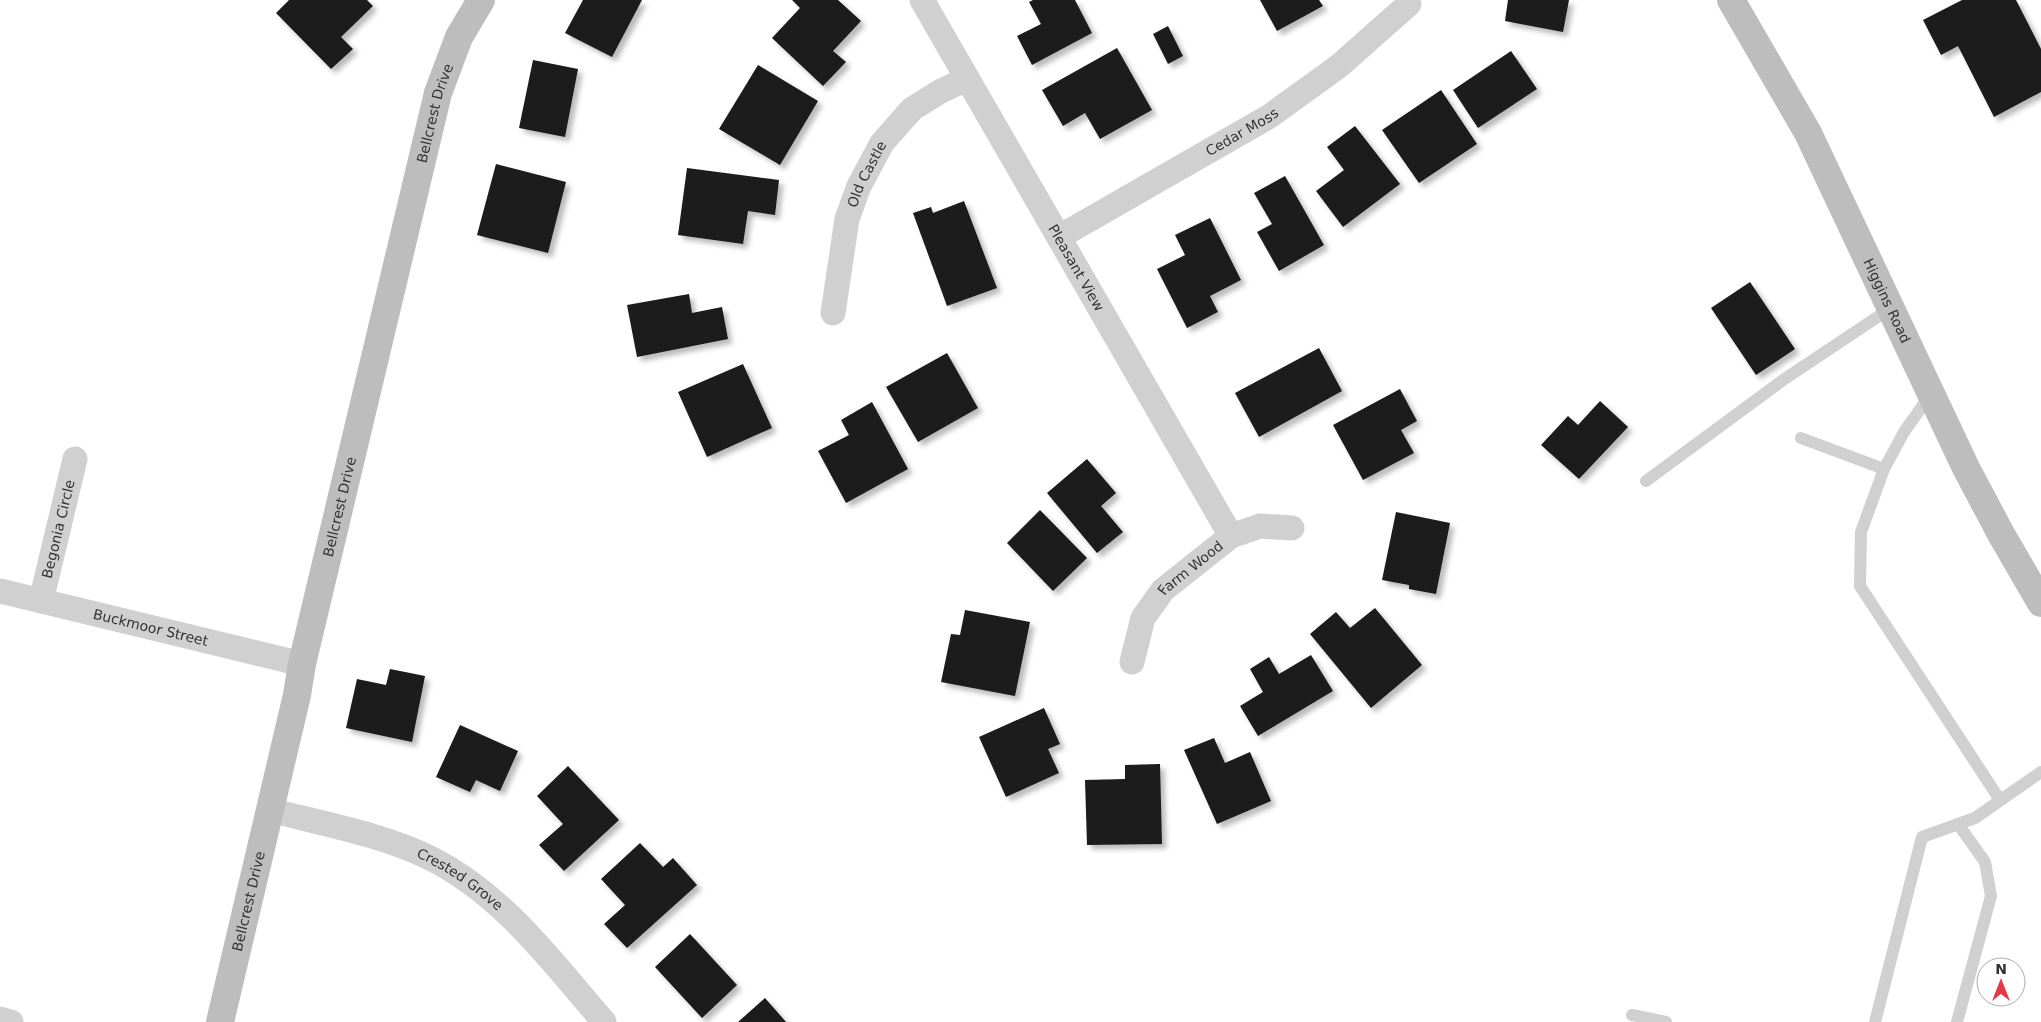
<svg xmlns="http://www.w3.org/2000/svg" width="2041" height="1022" font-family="'DejaVu Sans',sans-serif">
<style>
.building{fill:#1a1a1a;filter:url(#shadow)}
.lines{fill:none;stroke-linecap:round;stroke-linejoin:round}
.lane{stroke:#d0d0d0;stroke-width:12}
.street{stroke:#d0d0d0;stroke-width:25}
.secondary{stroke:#bdbdbd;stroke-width:28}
.labels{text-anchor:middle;stroke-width:5;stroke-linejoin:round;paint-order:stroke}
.street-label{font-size:14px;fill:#333;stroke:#fff}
</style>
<defs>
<filter id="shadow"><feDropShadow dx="4.5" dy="4.5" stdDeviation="2.5" flood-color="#0004"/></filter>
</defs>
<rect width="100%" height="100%" fill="#fff"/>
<path class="building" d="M289,0h78l6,6 -32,31 12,12 -22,20 -55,-56z
M583,0h59l-30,57 -47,-24z
M792,0h46l23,21 -28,30 13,11 -23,24 -51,-48 28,-30z
M1033,0h42l17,33 -60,32 -15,-29 24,-12 -12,-22z
M1260,0h59l4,6 -46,25z
M1508,0h61l-6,32 -58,-11z
M1962,0h54l25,49v43l-47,25 -36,-71 -17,9 -18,-35z
M1168,26l15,30 -15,8 -15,-30z
M1117,48l35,62 -52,29 -15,-26 -22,13 -21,-36z
M1511,51l26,38 -59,39 -25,-38z
M533,60l45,9 -13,68 -46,-9z
M758,65l60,36 -38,64 -61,-36z
M1441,90l36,54 -58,39 -37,-53z
M1355,126l45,58 -57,43 -27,-36 28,-21 -17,-23z
M496,164l70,18 -18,71 -71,-18z
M687,168l92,12 -4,35 -27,-4 -5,33 -65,-9z
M1285,176l39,69 -45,26 -22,-39 15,-8 -18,-31z
M964,201l33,87 -50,18 -34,-93 18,-6 2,6z
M1210,218l31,62 -31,16 8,16 -31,16 -30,-59 28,-14 -10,-20z
M1750,282l45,67 -39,26 -45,-67z
M689,294l3,19 30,-6 6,32 -91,18 -10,-52z
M1319,348l23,43 -83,46 -24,-44z
M947,353l31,55 -60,34 -32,-55z
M743,364l29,64 -65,29 -29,-65z
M1400,389l17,32 -16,9 13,23 -51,27 -30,-55z
M1600,401l28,26 -49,52 -38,-34 27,-29 10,9z
M872,402l36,67 -62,34 -28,-52 31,-16 -8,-15z
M1087,459l29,34 -15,13 22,26 -26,21 -50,-60z
M1040,510l47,48 -34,33 -46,-48z
M1396,512l54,11 -14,71 -27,-5v-4l-27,-5z
M1375,608l47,57 -51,43 -61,-74 26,-22 14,16z
M965,610l65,12 -15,74 -74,-14 10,-48 9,1z
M1311,655l22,36 -75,45 -18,-30 23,-14 -13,-23 19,-12 10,17z
M390,669l35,7 -13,66 -66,-14 11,-49 29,6z
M1044,708l16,36 -12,5 11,24 -53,24 -27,-60z
M460,725l58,26 -18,40 -24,-11 -6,12 -34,-15z
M1214,738l11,25 25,-11 21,49 -54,23 -33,-74z
M1160,764l2,80 -75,1 -2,-65 40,-1v-14z
M568,766l51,54 -55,51 -25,-26 24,-21 -26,-28z
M640,843l23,24 10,-9 24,27 -70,63 -23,-24 21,-19 -24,-26z
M690,934l47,51 -35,33 -47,-51z
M765,998l21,24h-48z"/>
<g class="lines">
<path class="lane" d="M1931,394l-27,38 -20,37 -23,63 -1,54 140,214
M1801,438l83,31
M1646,481l137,-101 108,-72
M1632,1015l34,7
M1875,1022l47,-185 53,-19 66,-46
M1957,1022l34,-126 -6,-34 -27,-38"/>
<g class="street">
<path id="s1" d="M922,0l309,536"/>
<path id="s2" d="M1059,237l211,-121 69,-50 70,-62 -2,-4"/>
<path id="s3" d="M833,313l14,-94 12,-33 23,-43 30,-34 29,-18 26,-12"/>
<path id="s4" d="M0,591l302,73"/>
<path id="s5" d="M41,601l34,-142"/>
<path id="s6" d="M1132,662l11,-44 20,-28 68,-54 29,-10 32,2"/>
<path id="s7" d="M270,810c53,14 111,24 160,48 73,36 123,105 174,164"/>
<path d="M0,1019l11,3"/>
</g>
<g class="secondary">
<path id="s8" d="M1731,0l77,133 158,335 35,66 40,69"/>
<path id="s9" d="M220,1022l77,-327 5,-31 136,-571 21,-56 22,-37"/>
</g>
</g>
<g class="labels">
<g class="street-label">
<text dy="5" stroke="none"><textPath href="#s9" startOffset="934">Bellcrest Drive</textPath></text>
<text dy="5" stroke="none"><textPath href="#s2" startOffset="211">Cedar Moss</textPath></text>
<text dy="5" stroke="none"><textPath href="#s3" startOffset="144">Old Castle</textPath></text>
<text dy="5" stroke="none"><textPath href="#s1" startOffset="309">Pleasant View</textPath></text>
<text dy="5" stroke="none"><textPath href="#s8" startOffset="339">Higgins Road</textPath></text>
<text dy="5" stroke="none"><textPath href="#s9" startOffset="529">Bellcrest Drive</textPath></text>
<text dy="5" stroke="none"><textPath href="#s5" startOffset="74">Begonia Circle</textPath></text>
<text dy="5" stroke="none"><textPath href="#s6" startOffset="115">Farm Wood</textPath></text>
<text dy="5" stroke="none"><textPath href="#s4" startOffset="155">Buckmoor Street</textPath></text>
<text dy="5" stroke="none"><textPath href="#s7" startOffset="204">Crested Grove</textPath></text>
<text dy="5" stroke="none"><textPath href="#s9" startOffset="124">Bellcrest Drive</textPath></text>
</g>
</g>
<g transform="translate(2001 982)"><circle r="24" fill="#ffffff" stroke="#adadad"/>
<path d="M0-4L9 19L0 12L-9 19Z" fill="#e63946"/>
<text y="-8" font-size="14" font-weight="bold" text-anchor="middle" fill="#333333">N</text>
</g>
</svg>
